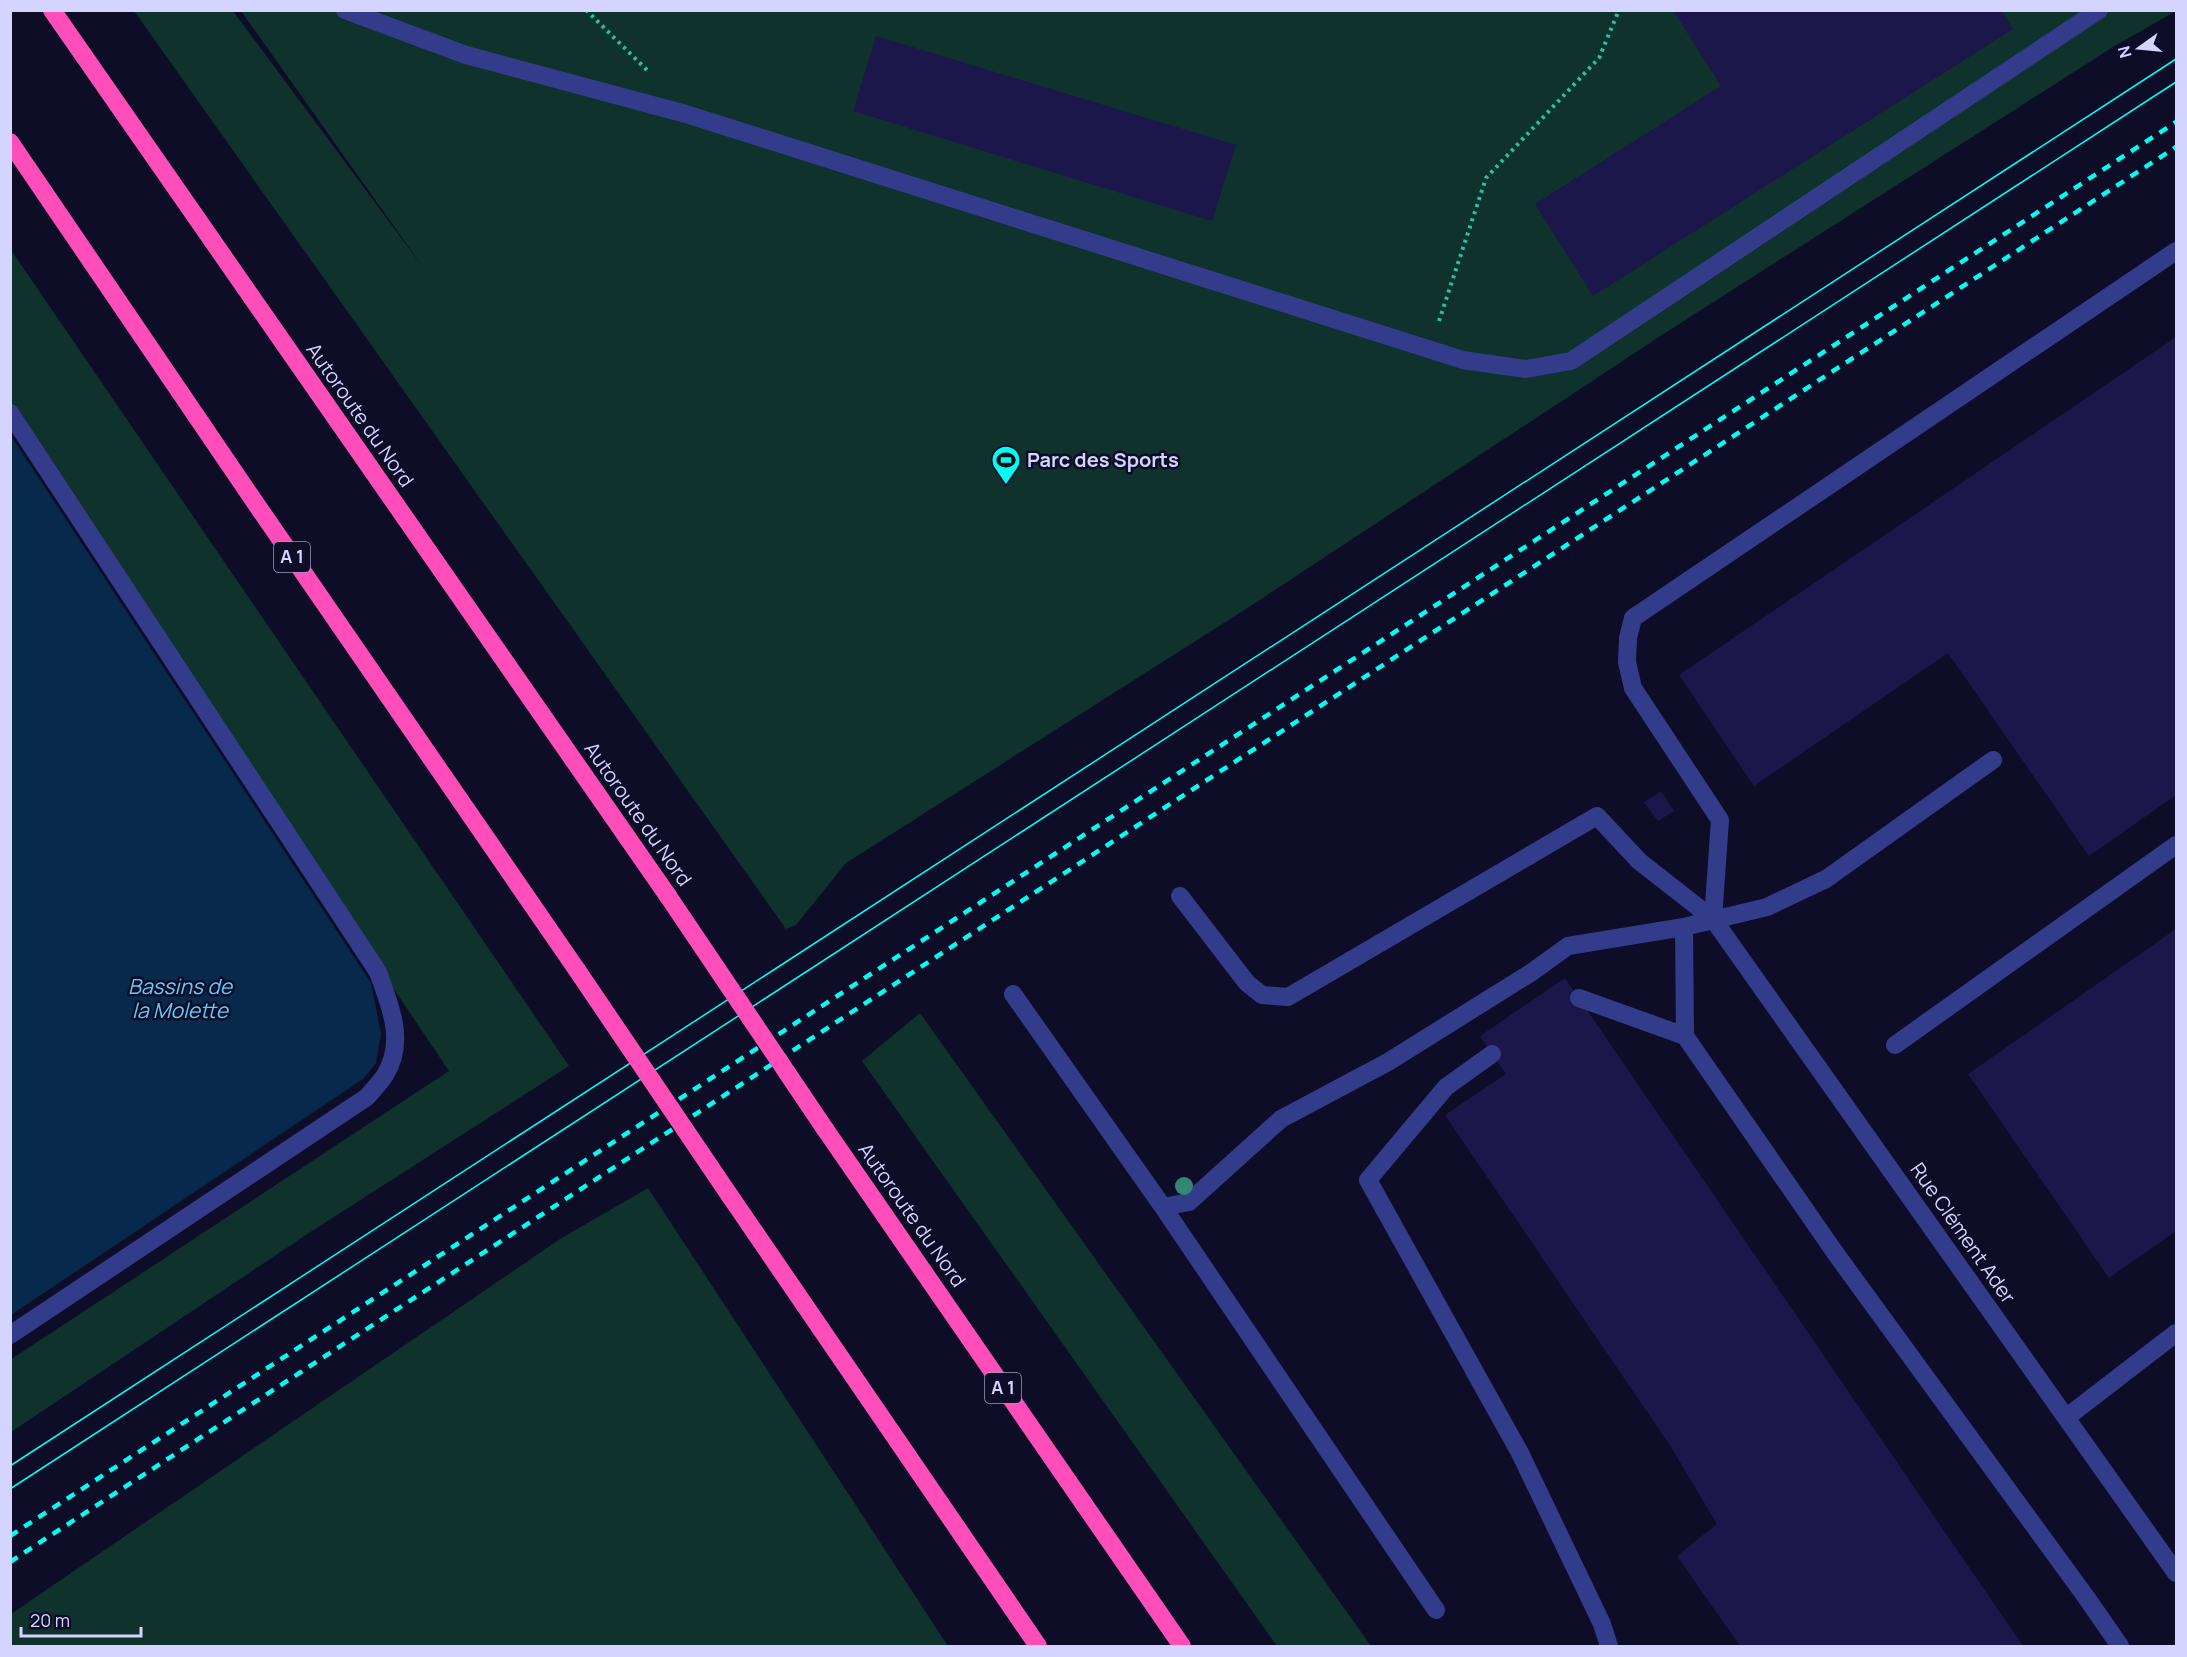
<svg xmlns="http://www.w3.org/2000/svg" width="2187" height="1657" font-family="Manrope,sans-serif">
<style>
.green{fill:#0f322c}
.water{fill:#07294c}
.building{fill:#1b174a}
.lines{fill:none;stroke-linecap:round;stroke-linejoin:round}
.path{stroke:#23c3a4;stroke-width:4;stroke-dasharray:3 4.5;stroke-linecap:butt}
.lane{stroke:#333c8b;stroke-width:18}
.street{stroke:#333c8b;stroke-width:18}
.highway{stroke:#ff4eba;stroke-width:18}
.tram{stroke:#00fef6;stroke-width:1.5}
.rail{stroke:#00fef6;stroke-width:4.5;stroke-dasharray:9 8;stroke-linecap:butt}
.highway-bridge{stroke:#ff4eba;stroke-width:18}
.tree{fill:#348773}
.labels{text-anchor:middle;stroke-width:5;stroke-linejoin:round;paint-order:stroke}
.shield{fill:#0e0d27;stroke:#9898be;stroke-width:1.5}
.shield-label{font-size:18px;font-weight:bold;fill:#d3d4ff}
.street-label{font-size:20px;fill:#d3d4ff;stroke:#0e0d27}
.poi-label{font-size:20px;font-weight:bold;fill:#d3d4ff;stroke:#0e0d27;text-anchor:start}
.water-label{font-size:21px;font-style:italic;fill:#61cbff;stroke:#0e0d27}
</style>
<rect width="100%" height="100%" fill="#0e0d27"/>
<path class="green" d="M134,11h99l192,259 -184,-259h1935l-63,36 -448,286 -419,276 -400,254 -50,62 -10,4z
M11,250l558,816 -260,167 -298,199 -1,-72 439,-289 -438,-652z
M920,1013l451,633h-94l-415,-585z
M648,1188l300,458h-937v-32l549,-375z"/>
<path class="water" d="M11,436l360,547 10,51 -5,29 -13,16 -352,236z"/>
<path class="building" d="M1673,10h328l12,19 -420,267 -58,-92 186,-118z
M876,36l360,109 -24,76 -359,-110z
M2176,337v458l-87,61 -141,-203 -194,133 -75,-111z
M1661,791l13,20 -16,10 -14,-19z
M2176,929v302l-67,47 -141,-204z
M1565,978l458,668h-283l-63,-90 40,-32 -46,-77 -226,-332 61,-41 -26,-38z"/>
<g class="lines">
<path class="path" d="M586,10l64,63
M1439,321l47,-143 113,-120 20,-48"/>
<path class="lane" d="M345,10l121,45 220,59 777,246 63,9 45,-8 528,-351
M10,413l368,559c12,33 28,70 7,103 -5,8 -12,15 -18,22l-357,238
M1180,896l67,87 15,12 26,2 309,-181 42,45 74,58
M1713,919l7,-99 -87,-132 -6,-26 1,-24 5,-20 543,-367
M1684,927l1,109 151,218 250,343 34,49
M1013,994l150,213 26,-5 92,-83 107,-57 144,-90 36,-26 116,-19 83,-20 59,-28 167,-119
M1579,998l106,38
M1895,1045l281,-200
M1492,1054l-46,33 -78,93 152,273 82,171 7,22
M1163,1207l273,403
M2067,1417l109,-84"/>
<path class="street" d="M1713,919l463,654"/>
<path class="highway" d="M52,10l616,886
M10,142l242,356 325,472
M825,1129l357,517
M730,1196l308,450"/>
<path class="tram" d="M10,1466l2166,-1407
M10,1489l2166,-1407"/>
<path class="rail" d="M10,1536l2166,-1414
M10,1562l2166,-1415"/>
<path class="highway-bridge" d="M668,896l157,233
M577,970l153,226"/>
</g>
<circle class="tree" cx="1184" cy="1186" r="9"/>
<defs>
<g id="stadium-pin" transform="scale(1.5)"><path d="M0 17L-7.5 6A9.5 9.5 0 1 1 7.5 6Z" fill="#00fef6" stroke="#0e0d27"/><path d="M0-5a6.5 5 0 1 0 0 10a6.5 5 0 1 0 0-10ZM-3.5-1.8h7v3.6h-7Z" fill="#111"/></g>
</defs>
<g fill-rule="evenodd">
<use href="#stadium-pin" x="1006" y="460"/>
</g>
<g class="labels">
<g class="shield">
<rect x="274" y="542" width="36" height="30" rx="4.5"/>
<rect x="985" y="1373" width="36" height="30" rx="4.5"/>
</g>
<g class="shield-label">
<text x="292" y="563">A 1</text>
<text x="1003" y="1394">A 1</text>
</g>
<g class="street-label">
<text transform="translate(360 415) rotate(55)" y="7">Autoroute du Nord</text>
<text transform="translate(638 814) rotate(55)" y="7">Autoroute du Nord</text>
<text transform="translate(912 1215) rotate(55)" y="7">Autoroute du Nord</text>
<text transform="translate(1963 1233) rotate(55)" y="7">Rue Clément Ader</text>
</g>
<g class="poi-label">
<text x="1027" y="467">Parc des Sports</text>
</g>
<g class="water-label">
<text x="180" y="994">Bassins de<tspan x="180" dy="24">la Molette</tspan></text>
</g>
</g>
<rect width="2187" height="1657" fill="none" stroke="#d3d4ff" stroke-width="24"/>
<g transform="translate(2139 48) rotate(255)" stroke="#0e0d27" stroke-width="4.5" paint-order="stroke">
<path d="M0-4.5L10 22L0 15L-10 22Z" fill="#d3d4ff"/>
<text y="-9" font-size="16" font-weight="bold" text-anchor="middle" fill="#d3d4ff">N</text>
</g>
<path d="M21 1627v9h120v-9" fill="none" stroke="#d3d4ff" stroke-width="3"/>
<text x="30" y="1627" font-size="18" fill="#d3d4ff" stroke="#0e0d27" stroke-width="4.5" paint-order="stroke">20 m</text>
</svg>
